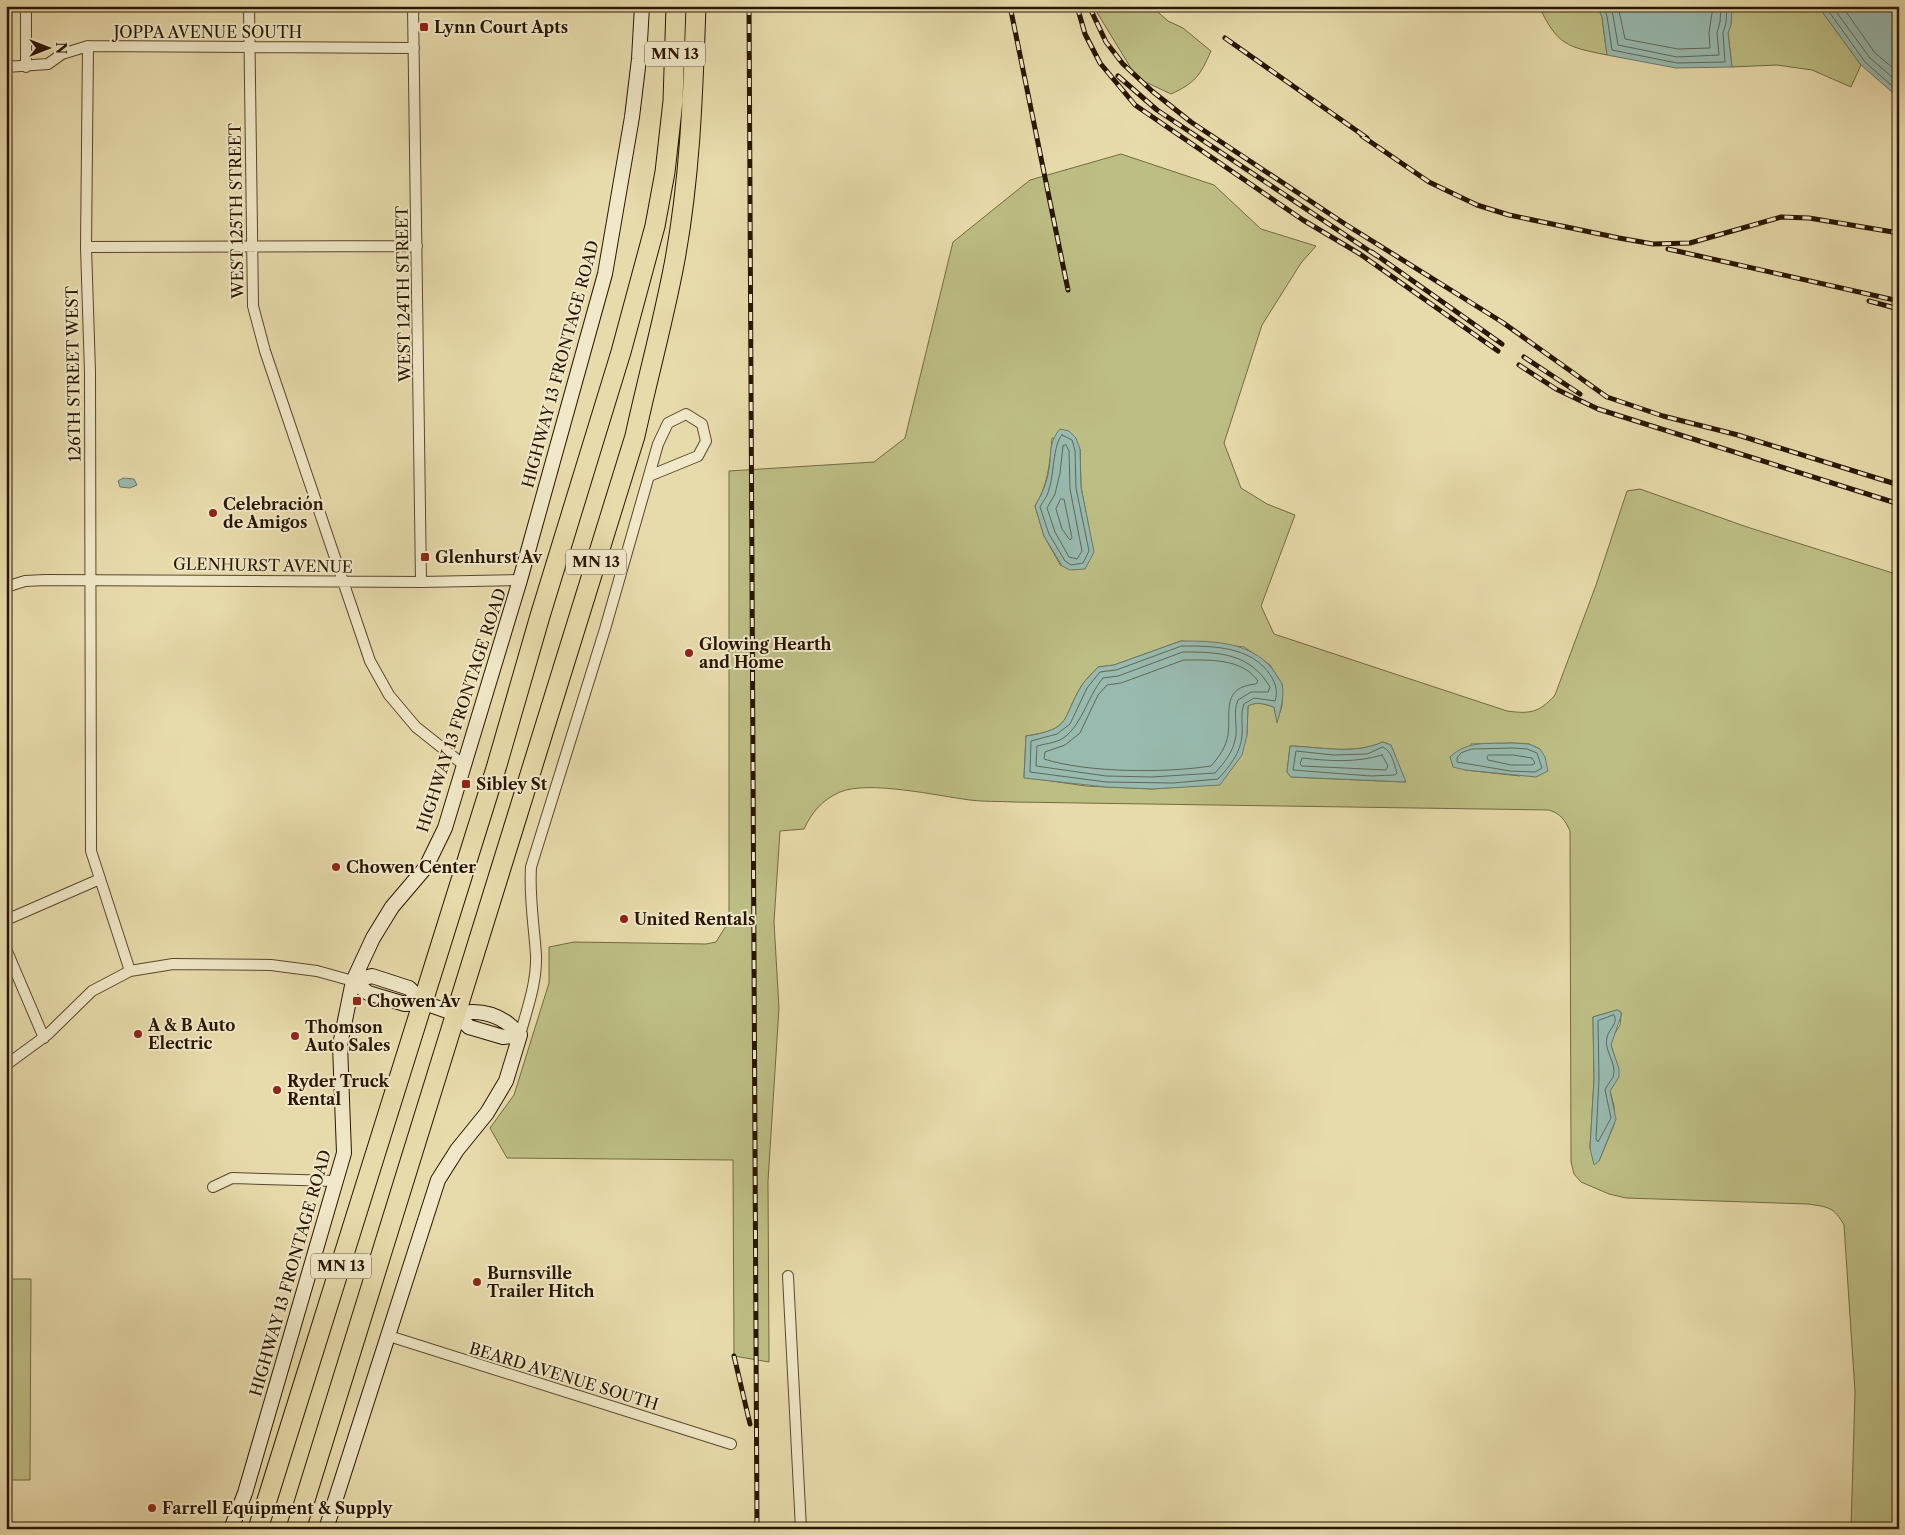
<svg xmlns="http://www.w3.org/2000/svg" width="1905" height="1535" font-family="'Libre Caslon Text',serif">
<style>
.green{fill:#bdbe84;stroke:#736a42;fill-rule:evenodd}
.water{fill:#98baaf;stroke:#6c7869}
.lines{fill:none;stroke-linecap:round;stroke-linejoin:round}
.shore{stroke:#606858;stroke-width:1}
.street-casing{stroke:#59472b;stroke-width:12}
.secondary-casing{stroke:#291600;stroke-width:16}
.highway-casing{stroke:#291600;stroke-width:21}
.street{stroke:#f0e8c8;stroke-width:10}
.secondary{stroke:#f0e8c8;stroke-width:14}
.highway{stroke:#e8dbab;stroke-width:19}
.rail-casing{stroke:#291600;stroke-width:5}
.rail{stroke:#f0e8c8;stroke-width:3;stroke-dasharray:9;stroke-linecap:butt}
.poi-dot{fill:#8f2418;stroke:#f0e8c8;stroke-width:2}
.labels{text-anchor:middle;stroke-width:4;stroke-linejoin:round;paint-order:stroke}
.shield{fill:#f0e8c8;stroke:#65553c;stroke-width:1}
.shield-label{font-size:15px;font-weight:bold;fill:#291600}
.poi-label{font-size:16px;font-weight:bold;fill:#291600;stroke:#f0e8c8;text-anchor:start}
.street-label{font-size:16px;fill:#291600;stroke:#f0e8c8}
</style>
<rect width="100%" height="100%" fill="#e8dbab"/>
<filter id="stains"><feTurbulence type="fractalNoise" baseFrequency=".004" numOctaves="4"/><feColorMatrix values="0 0 0 0 .2 0 0 0 0 .09 0 0 0 0 .02 0 0 0 .5 -.17"/></filter>
<radialGradient id="worn" r=".72"><stop offset=".6" stop-color="#630" stop-opacity="0"/><stop offset="1" stop-color="#630" stop-opacity=".3"/></radialGradient>
<path class="green" d="M1093,6h58l17,15 15,7 28,23c-11,25 -16,32 -40,43l-34,-16z
M1539,6h58l5,11 5,38c-40,-8 -50,-10 -68,-49z
M1732,6h86l43,59 -10,22 -39,-17 -35,-5 -45,2 -4,-34 3,-9z
M1121,154l93,31 47,44 55,17 -15,17 -39,62 -38,118 17,45 26,16 28,11 -34,91 13,28 233,77c23,3 32,2 48,-16l41,-110 31,-94 13,-2 107,38 152,48v954h-48l4,-137 -11,-167c-10,-18 -16,-18 -36,-21l-182,-6 -17,-4 -28,-12 -7,-8 -3,-12 -1,-331c-5,-11 -9,-17 -21,-21l-536,-8c-14,-1 -29,0 -43,-2 -32,-4 -101,-20 -130,-8 -18,8 -28,20 -36,37l-24,2 -6,91 5,86 -11,173 1,181 -35,-6 -1,-196 -226,-2 -17,-30 24,-33 35,-112v-36l25,-5 132,2 10,-2 13,-21v-450l145,-9 31,-24 48,-196 77,-62zM1052,438l28,11 1,38 9,47 -29,32 -17,-30 -9,-30c13,-21 15,-43 17,-68zM1181,641l63,6 26,18 12,19v22l-5,15 -3,-14c-10,-3 -17,-6 -26,-1l-1,29 -55,51 -40,3 -66,-3 -62,-9 2,-41c47,-7 35,-17 56,-51 4,-6 11,-12 16,-18l16,-2zM1383,742l8,3 14,37 -114,-5 -4,-5 3,-26c32,1 63,9 93,-4zM1513,743l16,1 11,5 -20,27 -55,-6 6,-26zM1617,1010l4,2v4l-1,9 -8,13 -1,7 7,24 -2,12 -6,10 4,15v19l-15,36 -9,-13 4,-69 -1,-62z
M6,1279h25l-1,201h-24z"/>
<path class="water" d="M1597,6h135l-1,19 -3,8 4,34 -56,1 -69,-13 -5,-38z
M1818,6h81v92l-38,-33z
M1060,429l9,2 7,7 4,11 1,38 13,65 -9,17 -15,1 -8,-4 -18,-30 -9,-30c7,-12 12,-23 14,-37 3,-16 -1,-26 11,-40z
M123,478l11,1 3,6 -7,3 -10,-1 -2,-6z
M1181,641c35,0 74,1 95,33 1,3 5,7 6,10 3,12 -2,27 -5,39l-3,-16c-10,-3 -17,-6 -26,-1l-1,29 -5,20 -22,30 -68,4 -46,-2 -82,-9 2,-42c47,-7 35,-17 56,-51 4,-6 11,-12 16,-18l16,-2z
M1383,742l8,3 15,37 -115,-5 -4,-5 3,-26c32,1 63,9 93,-4z
M1513,743l16,1 11,5 5,8 3,14 -12,6 -71,-7 -12,-3 -3,-10c17,-17 40,-13 63,-14z
M1617,1010l4,2v4l-10,29 8,24v8l-9,14 6,28 -17,42 -5,4 -4,-17 4,-69 -1,-62z"/>
<g class="lines">
<path class="shore" d="M1603,6l4,10 5,34 65,13 48,-1 -2,-29 3,-10 1,-17
M1610,6l3,9 5,30 59,12 42,-2 -2,-22 3,-11 1,-16
M1618,6l7,33 53,10 32,-1 -1,-15 4,-27
M1825,6l40,56 34,30
M1832,6l38,52 29,25
M1842,6l33,47 24,20
M1062,435l10,5 3,10 1,38 13,63 -6,12 -12,2 -6,-4 -16,-27 -9,-27c3,-6 8,-11 9,-18 5,-14 4,-45 13,-54z
M1066,445l3,6 1,38 12,62 -5,8 -8,-2 -14,-25 -8,-24 8,-14 5,-21 3,-27z
M1061,499h3l8,39 -2,2 -8,-11 -6,-20z
M1182,646c31,0 70,0 89,30 5,8 7,16 4,25l-21,-3 -10,6c-4,11 -1,20 -2,31 -1,18 -13,32 -24,44l-45,4 -67,-1 -76,-10 1,-31 26,-7 13,-10 17,-36 13,-16 16,-2z
M1183,652c36,0 67,1 87,35l-2,5h-17l-13,8c-5,12 -1,23 -2,35 -2,16 -11,27 -21,38l-63,4 -46,-1 -70,-10 1,-20c7,-2 16,-3 23,-6 21,-11 27,-43 43,-62l15,-2z
M1184,660c25,0 58,-2 74,21l-2,3c-35,3 -25,28 -28,51 -2,12 -9,22 -17,31 -45,7 -123,7 -167,-7l1,-7 20,-7 15,-12 18,-38 9,-10 14,-2z
M1383,747c9,4 11,17 14,26l-2,2 -24,1 -78,-6 3,-19 37,4 34,-1z
M1472,749l41,-1 14,1 10,4 5,15 -7,4 -25,-1 -53,-9v-4l4,-5z
M1382,755l6,11 -2,4 -84,-4 -2,-2 2,-6c28,3 54,5 80,-3z
M1489,755h24l19,3 3,5 -3,2h-21l-23,-5 -1,-3z
M1614,1015c5,8 -5,14 -7,22 -4,13 11,27 6,40 -2,4 -6,8 -8,13l6,28 -13,24 -2,-3 3,-60 -1,-58z"/>
<g class="street-casing">
<path id="street" d="M26,6v61
M249,6l4,300 12,45 105,310 19,34 27,32 49,39
M413,6l8,576
M88,46l-2,201 4,125 1,479 39,120
M6,67l42,-3 14,-10 26,-8 326,2
M86,247l331,-1
M6,587l19,-6 20,-1 376,2 99,-2
M6,920l94,-41
M6,949l38,89
M520,1035c7,-26 17,-52 16,-80 -2,-30 -7,-58 -5,-88l74,-238 53,-185 10,-21 18,-9 16,10 4,17 -8,15 -49,20
M6,1065l41,-30 45,-44 38,-20 43,-7 98,1 46,6 36,10
M213,1187l19,-9 103,3
M788,1276l13,253
M389,1336l342,108"/>
</g>
<g class="secondary-casing">
<path id="secondary" d="M353,981l15,12 37,11 19,-1 32,11 13,13 34,10 17,-2
M353,981l19,-5 37,12 15,15
M456,1014c26,-6 47,1 64,21
M231,1529l14,-36 99,-340 -4,-108 13,-64 20,-43 19,-31 34,-40 19,-39 75,-248 85,-306 27,-157 7,-58 3,-53
M326,1529l112,-349 19,-30 30,-37 19,-32 14,-46"/>
</g>
<g class="highway-casing">
<path id="highway" d="M258,1529l239,-764 43,-149 81,-264 34,-126 10,-54 8,-71 3,-95
M296,1529l339,-1093c12,-55 27,-110 38,-166 17,-86 20,-176 23,-264"/>
</g>
<use href="#street" class="street"/>
<use href="#secondary" class="secondary"/>
<use href="#highway" class="highway"/>
<g class="rail-casing">
<path id="rail" d="M749,6l8,1523
M1010,6l58,284
M1077,6l8,28 15,29 35,42 168,115 57,34 138,97
M1089,6l17,36 17,22 29,27 39,31 154,102 157,98 105,75 56,19 75,19 161,50
M1225,38l142,100
M1118,76l39,34 220,146
M1362,136l67,46 48,23 32,10 110,23 34,6 37,-1 91,-26 28,1 90,15
M1668,249l231,52
M1372,252l130,92
M1869,301l30,8
M1524,357l56,37
M1519,365l37,24 42,20 301,95
M734,1356l16,68"/>
</g>
<use href="#rail" class="rail"/>
</g>
<g class="poi-dot">
<rect x="419" y="22" width="10" height="10" rx="2.5"/>
<circle cx="213" cy="513" r="5"/>
<rect x="420" y="552" width="10" height="10" rx="2.5"/>
<circle cx="689" cy="653" r="5"/>
<rect x="461" y="779" width="10" height="10" rx="2.5"/>
<circle cx="336" cy="867" r="5"/>
<circle cx="624" cy="919" r="5"/>
<rect x="352" y="996" width="10" height="10" rx="2.5"/>
<circle cx="138" cy="1034" r="5"/>
<circle cx="295" cy="1036" r="5"/>
<circle cx="277" cy="1090" r="5"/>
<circle cx="477" cy="1282" r="5"/>
<circle cx="152" cy="1508" r="5"/>
</g>
<g class="labels">
<g class="shield">
<rect x="645" y="41.5" width="60" height="25" rx="4"/>
<rect x="566" y="549.5" width="60" height="25" rx="4"/>
<rect x="311" y="1253.5" width="60" height="25" rx="4"/>
</g>
<g class="shield-label">
<text x="675" y="59">MN 13</text>
<text x="596" y="567">MN 13</text>
<text x="341" y="1271">MN 13</text>
</g>
<g class="poi-label">
<text x="434" y="33">Lynn Court Apts</text>
<text x="223" y="510">Celebración<tspan x="223" dy="18">de Amigos</tspan></text>
<text x="435" y="563">Glenhurst Av</text>
<text x="699" y="650">Glowing Hearth<tspan x="699" dy="18">and Home</tspan></text>
<text x="476" y="790">Sibley St</text>
<text x="346" y="873">Chowen Center</text>
<text x="634" y="925">United Rentals</text>
<text x="367" y="1007">Chowen Av</text>
<text x="148" y="1031">A &amp; B Auto<tspan x="148" dy="18">Electric</tspan></text>
<text x="305" y="1033">Thomson<tspan x="305" dy="18">Auto Sales</tspan></text>
<text x="287" y="1087">Ryder Truck<tspan x="287" dy="18">Rental</tspan></text>
<text x="487" y="1279">Burnsville<tspan x="487" dy="18">Trailer Hitch</tspan></text>
<text x="162" y="1514">Farrell Equipment &amp; Supply</text>
</g>
<g class="street-label">
<text x="208" y="38">JOPPA AVENUE SOUTH</text>
<text transform="translate(236 211) rotate(-91)" y="6">WEST 125TH STREET</text>
<text transform="translate(403 294) rotate(-91)" y="6">WEST 124TH STREET</text>
<text transform="translate(560 364) rotate(-75)" y="6">HIGHWAY 13 FRONTAGE ROAD</text>
<text transform="translate(73 374) rotate(-91)" y="6">126TH STREET WEST</text>
<text transform="translate(263 565) rotate(1)" y="6">GLENHURST AVENUE</text>
<text transform="translate(461 710) rotate(-72)" y="6">HIGHWAY 13 FRONTAGE ROAD</text>
<text transform="translate(290 1273) rotate(-74)" y="6">HIGHWAY 13 FRONTAGE ROAD</text>
<text transform="translate(564 1376) rotate(17)" y="6">BEARD AVENUE SOUTH</text>
</g>
</g>
<rect width="1905" height="1535" fill="none" stroke="#e8dbab" stroke-width="25"/>
<rect x="8" y="8" width="1890" height="1520" fill="none" stroke="#291600" stroke-width="2.5"/>
<rect x="12" y="12" width="1880" height="1510" fill="none" stroke="#291600"/>
<g transform="translate(48 48) rotate(90)" stroke="#f0e8c8" stroke-width="4" paint-order="stroke">
<path d="M0-4L9 19L0 12L-9 19Z" fill="#291600"/>
<text y="-8" font-size="14" font-weight="bold" text-anchor="middle" fill="#291600">N</text>
</g>
<rect width="100%" height="100%" filter="url(#stains)"/>
<rect width="100%" height="100%" fill="url(#worn)"/>
</svg>
